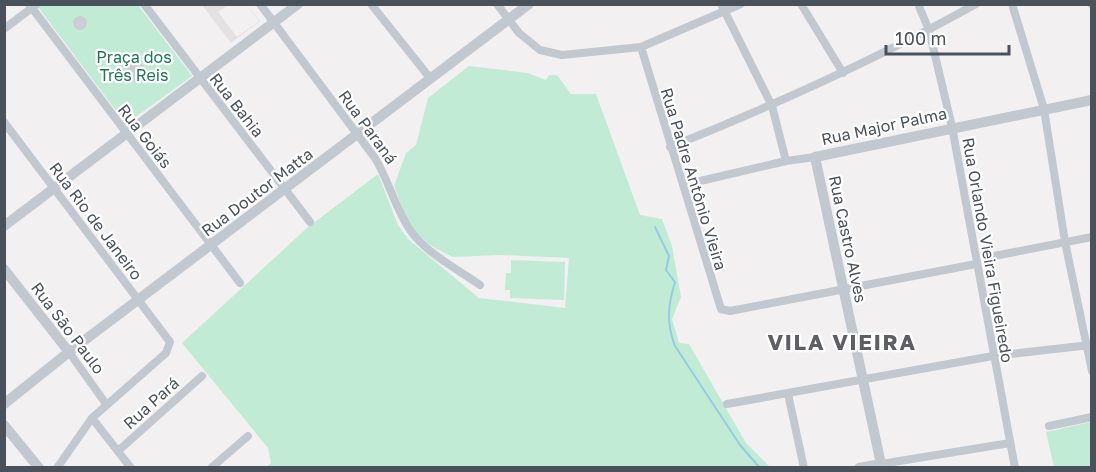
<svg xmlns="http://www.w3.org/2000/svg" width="1096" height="472" font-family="'Golos Text',sans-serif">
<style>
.education{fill:#e3e1e1}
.green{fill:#c2ebd6}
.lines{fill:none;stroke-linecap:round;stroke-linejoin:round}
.stream{stroke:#94cce4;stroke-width:2}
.building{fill:#cdced3}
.minor{stroke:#c1c8d0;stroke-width:8}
.tertiary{stroke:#c1c8d0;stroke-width:10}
.labels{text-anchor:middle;stroke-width:4.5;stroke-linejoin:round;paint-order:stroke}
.park-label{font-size:16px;fill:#207653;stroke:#fff}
.street-label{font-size:16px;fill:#49515b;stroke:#fff}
.district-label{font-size:22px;font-weight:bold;letter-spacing:1.5px;fill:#5d5f64;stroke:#fff}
</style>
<rect width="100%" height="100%" fill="#f2f0f0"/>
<path class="education" d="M202,5h26l-10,7 19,25 22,-16 -12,-16 13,16 -29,22z"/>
<path class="green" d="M41,4l97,1 54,71 -66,48 -88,-117z
M469,66l59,7 18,7 3,-5h8l14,19h25l44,121 22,4 10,27 9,51 -9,22 7,24 10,1 57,99 24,24h-504l5,-4 -3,-15 -86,-105 125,-115 71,-54 20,51 10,14 71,59 86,10 4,-50 -68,-3 -49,2 -22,-12 -14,-13 -9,-12 -13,-34 12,-33 10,-8 12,-47z
M511,260l54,2 -1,38 -54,-2v-8h-5l1,-17h5z
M1091,422v45h-37l-8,-35z"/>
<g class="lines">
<path class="stream" d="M655,227l14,29 -3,14 9,12c-7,23 -9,41 0,64l65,99 20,23"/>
</g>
<path class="building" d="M73 23a7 7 0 1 1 14 0a7 7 0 1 1-14 0Z
M133,53l16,20 -13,11 -16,-21z"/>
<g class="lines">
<path class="minor" d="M29,4l211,279
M144,4l166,218
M260,4l115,154c14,23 20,50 35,72 17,24 46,38 70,55
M371,4l59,74
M497,4l22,29 21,17 22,5 79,-8 100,-43
M721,4l51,102 14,55
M801,4l42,69
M918,4l11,26 23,97 63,341
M1012,4l32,105 21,133 27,129
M1091,4l1,1
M4,29l33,-25
M641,47l80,262 9,2 246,-47
M4,122l166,220 -4,11 -74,65 -35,50
M670,147c105,-42 207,-88 306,-143
M683,185l103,-24 29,-4
M994,256l98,-19
M69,352l37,52
M788,394l16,74
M727,404l266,-48 97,-11
M92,418l39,50
M1049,426l43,-9
M118,451l84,-75
M882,467l-1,-3 129,-21
M211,468l37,-32"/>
<path class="tertiary" d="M4,226l294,-222
M4,269l65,83
M4,404l65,-52 460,-348
M4,425l35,43
M859,468l22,-4 -66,-307 277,-57"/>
</g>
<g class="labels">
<g class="park-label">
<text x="134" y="63">Praça dos<tspan x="134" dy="18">Três Reis</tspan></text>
</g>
<g class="street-label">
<text transform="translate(237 105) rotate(52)" y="6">Rua Bahia</text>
<text transform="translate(884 126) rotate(-12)" y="6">Rua Major Palma</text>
<text transform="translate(368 127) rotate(54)" y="6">Rua Paraná</text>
<text transform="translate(145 136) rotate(52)" y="6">Rua Goiás</text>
<text transform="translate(694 179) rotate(73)" y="6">Rua Padre Antônio Vieira</text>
<text transform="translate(257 192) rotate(-37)" y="6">Rua Doutor Matta</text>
<text transform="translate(96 221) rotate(53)" y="6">Rua Rio de Janeiro</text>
<text transform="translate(848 239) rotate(78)" y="6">Rua Castro Alves</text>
<text transform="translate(988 250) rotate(80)" y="6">Rua Orlando Vieira Figueiredo</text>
<text transform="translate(68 328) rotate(53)" y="6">Rua São Paulo</text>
<text transform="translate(151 403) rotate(-42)" y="6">Rua Pará</text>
</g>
<g class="district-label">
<text x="842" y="350">VILA VIEIRA</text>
</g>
</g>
<rect width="1096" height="472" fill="none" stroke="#49515b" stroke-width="12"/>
<path d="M886 45v9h123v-9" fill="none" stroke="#49515b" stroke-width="3"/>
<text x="895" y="45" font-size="18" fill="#49515b" stroke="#ffffff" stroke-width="4.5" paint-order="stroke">100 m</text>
</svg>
